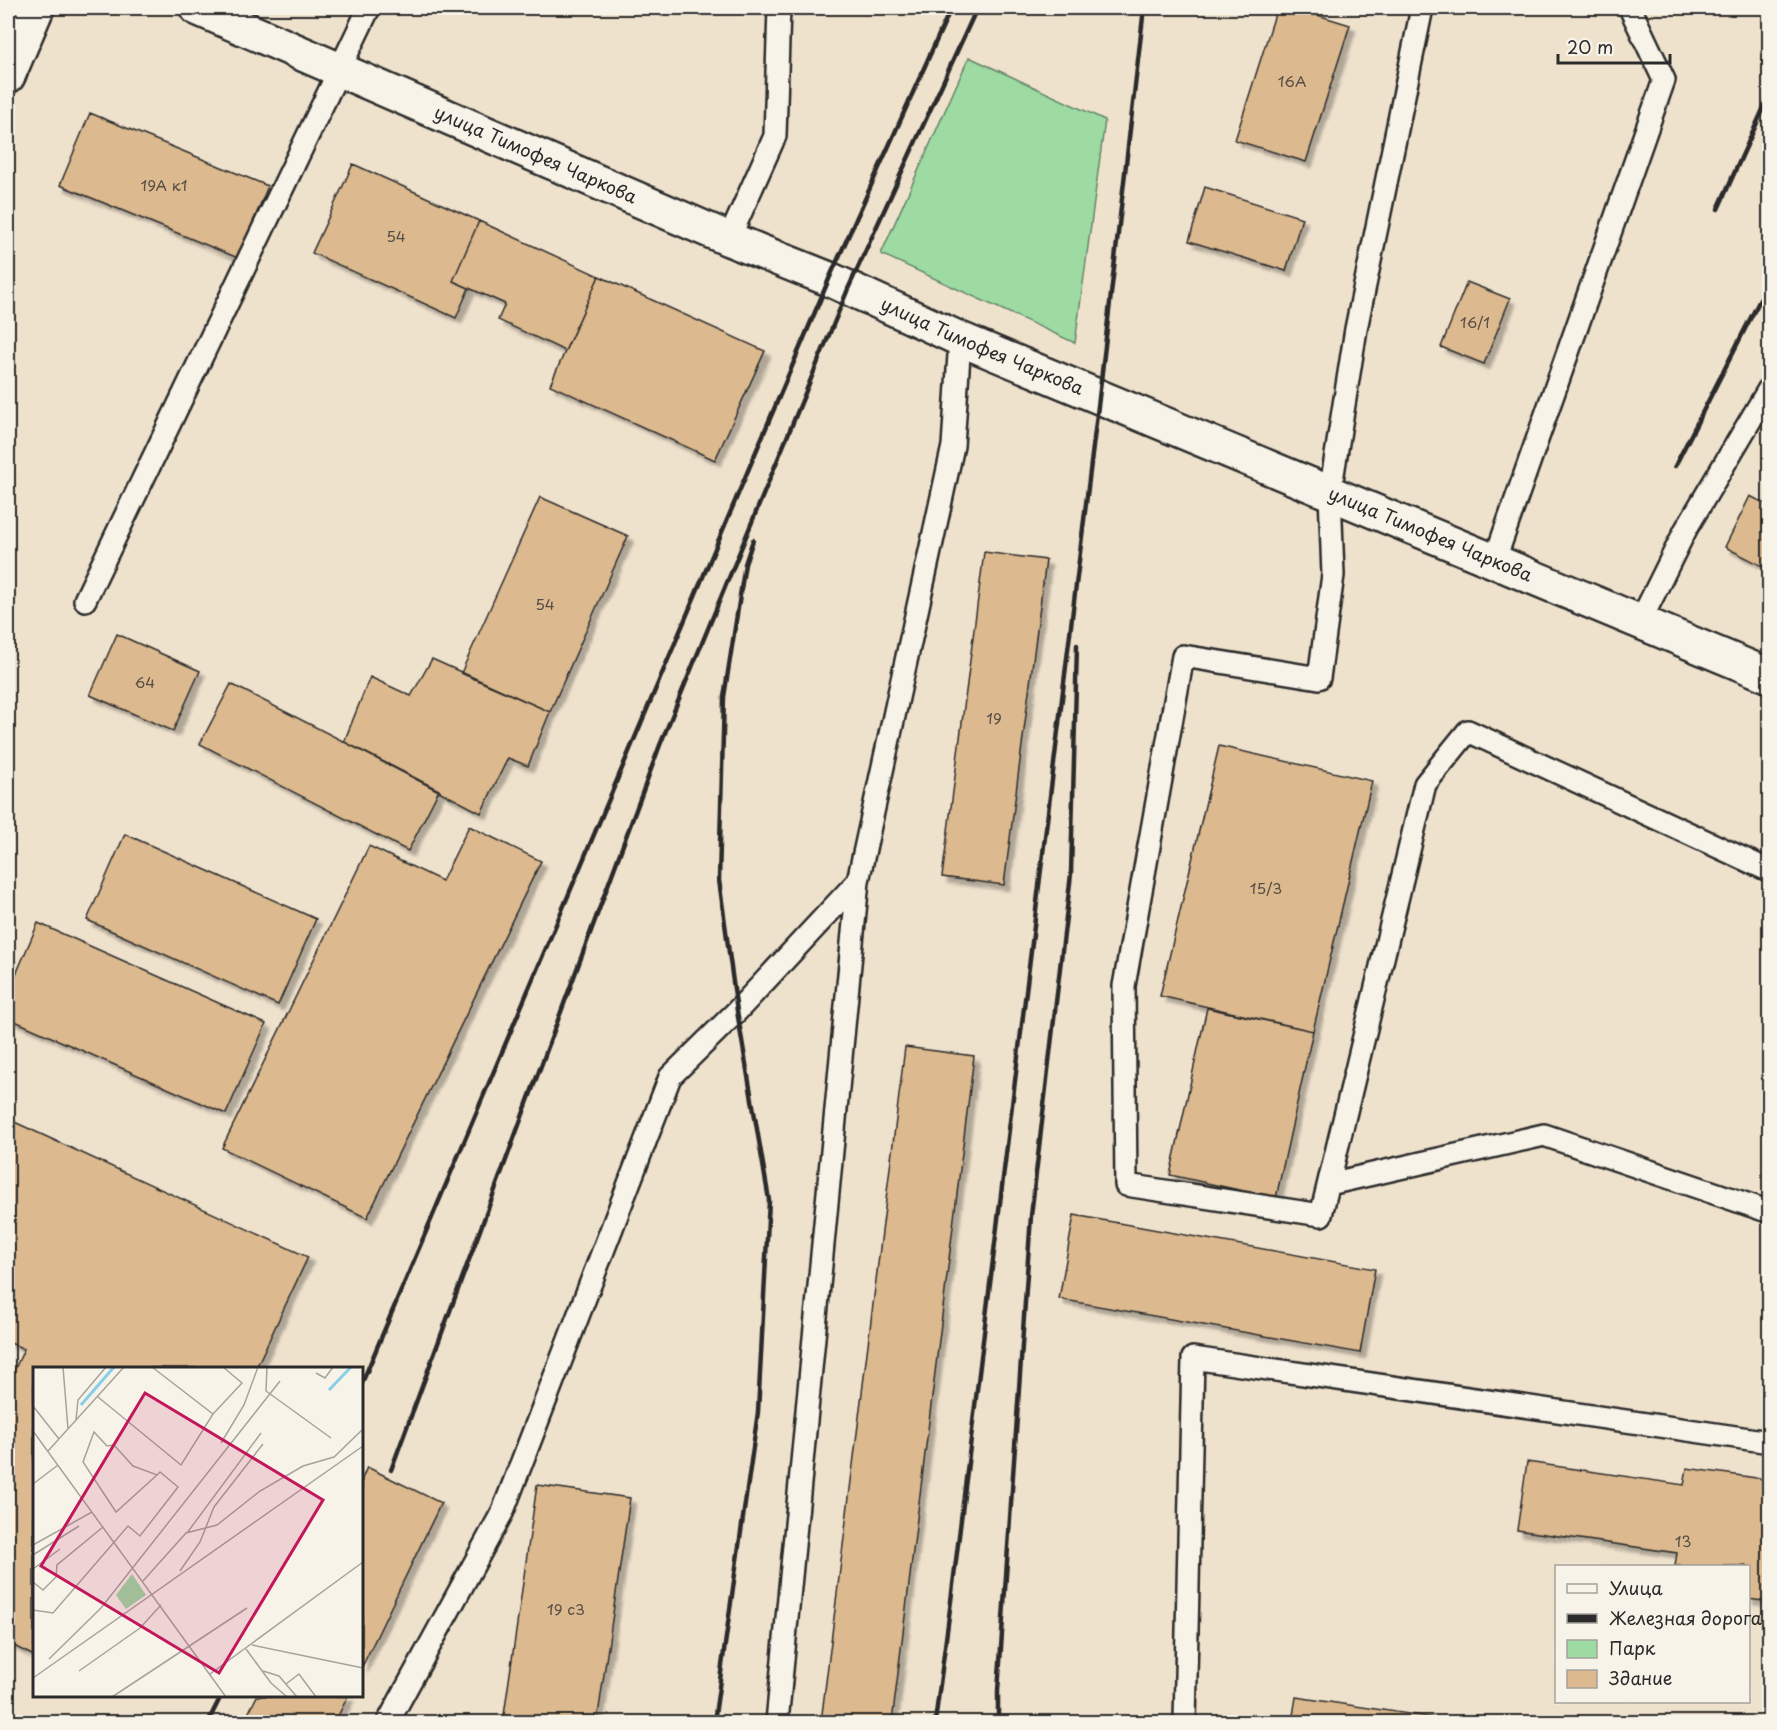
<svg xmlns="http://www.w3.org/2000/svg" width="1777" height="1730" font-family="'Playpen Sans',sans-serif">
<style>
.built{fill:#efe2cd;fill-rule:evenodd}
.green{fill:#9ddba3;stroke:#648367;stroke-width:1.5}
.building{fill:#dcb98e;stroke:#2b2b2b;stroke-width:1.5;filter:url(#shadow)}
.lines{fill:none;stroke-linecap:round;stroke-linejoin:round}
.service-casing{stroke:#2b2b2b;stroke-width:26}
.minor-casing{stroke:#2b2b2b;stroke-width:38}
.secondary-casing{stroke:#2b2b2b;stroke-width:38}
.service{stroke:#f7f3e8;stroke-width:21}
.minor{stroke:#f7f3e8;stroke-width:33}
.secondary{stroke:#f7f3e8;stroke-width:33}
.rail{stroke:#2b2b2b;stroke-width:4.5}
.labels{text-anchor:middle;stroke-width:6;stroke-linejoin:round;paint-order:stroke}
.number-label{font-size:15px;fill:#574e44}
.street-label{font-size:18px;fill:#2b2b2b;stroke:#f7f3e8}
.inset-river{fill:none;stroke:#88cde9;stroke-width:3}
.inset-road{fill:none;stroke:#a5a39c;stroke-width:1.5}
.view{fill:#c2185b;fill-opacity:0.15;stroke:#c2185b;stroke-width:3}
.inset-edge{fill:none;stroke:#2b2b2b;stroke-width:3}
</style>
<defs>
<filter id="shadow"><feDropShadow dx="5.5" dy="5.5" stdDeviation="1.5" flood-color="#0004"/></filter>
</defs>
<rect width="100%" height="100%" fill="#f7f3e8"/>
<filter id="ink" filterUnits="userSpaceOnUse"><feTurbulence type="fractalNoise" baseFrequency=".0167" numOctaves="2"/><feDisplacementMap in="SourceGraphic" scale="12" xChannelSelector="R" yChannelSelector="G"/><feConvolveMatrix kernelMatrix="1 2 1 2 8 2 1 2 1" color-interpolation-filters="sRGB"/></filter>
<g filter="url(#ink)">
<path class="built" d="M48,8h1721v1714h-1761v-1683zM34,1368h328v328h-328zM1556,1566h192v136h-192z"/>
<path class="green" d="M969,57l136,63 -30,223 -194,-89z"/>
<path class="building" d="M1277,8h18l55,17 -44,137 -71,-22z
M90,113l178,73 -30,72 -178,-73z
M353,164l126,57 -26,60 16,7 -13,30 -144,-65z
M1205,187l97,31 -16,53 -97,-30z
M479,221l120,55 -34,75 -67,-31 7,-16 -52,-23z
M599,276l166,75 -50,109 -165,-75z
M1467,282l43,17 -26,65 -43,-17z
M1750,496l20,10v59l-2,4 -43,-22z
M540,497l88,39 -78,176 -89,-39z
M984,552l62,8 -42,325 -62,-8z
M117,634l83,37 -27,60 -83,-36z
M432,659l118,53 -22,54 -20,-8 -27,55 -137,-71 26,-65 41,19z
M231,684l208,106 -31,61 -208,-107z
M1219,746l153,35 -59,250 -153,-35z
M469,826l72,35 -174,357 -145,-70 147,-302 73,35z
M125,834l191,85 -38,86 -191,-85z
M38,923l228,101 -40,90 -218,-96v-25z
M1207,1008l106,23 -37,167 -106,-23z
M905,1047l69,9 -82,666h-71z
M8,1119l300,138 -52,111h-222v288l-26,-13v-259l16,-35 -16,-7z
M1074,1215l301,54 -15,84 -301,-54z
M1527,1462l157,23 3,-17 83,12v122l-22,-3v-33h-73l2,-13 -160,-23z
M367,1467l74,36 -79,164v-188z
M537,1485l93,13 -33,224h-94z
M257,1696h91l-13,26h-91z
M1296,1697l140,21 -1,4h-143z"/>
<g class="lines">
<g class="service-casing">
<path id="service" d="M1422,8l-66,321 -26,164 3,82 -14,103 -136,-22 -59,330 2,199 195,30 104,-431 43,-53 302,140
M729,239l46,-103 4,-128
M1494,562l170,-482 -34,-72
M85,600l284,-592
M1640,622l46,-93 84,-142
M1329,1184l215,-49 226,77
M388,1722l115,-211 167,-434 67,-66 121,-130 95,-435 7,-107
M777,1722l81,-841
M1185,1722l8,-364 577,84"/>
</g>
<g class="minor-casing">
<path id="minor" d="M8,76l29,-68"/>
</g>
<g class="secondary-casing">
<g id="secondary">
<path id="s1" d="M197,8l532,231 100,40 131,60 810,337"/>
</g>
</g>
<use href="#service" class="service"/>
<use href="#minor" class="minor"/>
<use href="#secondary" class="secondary"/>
<path class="rail" d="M1718,209l52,-115
M1675,466l95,-186
M362,1383l467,-1104 122,-271
M391,1470l269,-725 188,-456 129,-281
M208,1722l13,-26
M714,1722l44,-310 11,-212 -32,-189 -18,-131 5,-183 21,-133 8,-24
M935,1722l16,-121 148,-1203 45,-390
M998,1722v-31l33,-475 40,-342 6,-229"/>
</g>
</g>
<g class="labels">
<g class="number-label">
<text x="1292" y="87">16А</text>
<text x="164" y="191">19А к1</text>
<text x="396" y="242">54</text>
<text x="1475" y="328">16/1</text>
<text x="545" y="610">54</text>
<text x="145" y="688">64</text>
<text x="994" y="724">19</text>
<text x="1266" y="894">15/3</text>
<text x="1683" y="1547">13</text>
<text x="566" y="1615">19 с3</text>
</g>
<g class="street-label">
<text dy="6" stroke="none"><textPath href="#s1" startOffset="369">улица Тимофея Чаркова</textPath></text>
<text dy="6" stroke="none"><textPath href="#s1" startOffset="855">улица Тимофея Чаркова</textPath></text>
<text dy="6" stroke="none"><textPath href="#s1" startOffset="1341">улица Тимофея Чаркова</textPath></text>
</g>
</g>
<g transform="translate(33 1367)">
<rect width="330" height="330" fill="#f7f3e8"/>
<path d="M99,207l14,21 -20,14 -10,-14z" fill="#9ddba3"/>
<path class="inset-river" d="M296,23l22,-23M48,38l33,-38"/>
<path class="inset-road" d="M30,0l5,62M119,0l61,47 29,-31 -19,-16M234,0l-1,24 65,47M283,6l9,5 8,-11M65,30l83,68 32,-51M0,39l26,33M43,53l2,-20 28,-33M0,64l193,266M188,76l23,-38 14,-38M15,84l76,-84M0,117l25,-19M154,166l74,-100M0,178l59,-33M0,188l46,-29M0,202l27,-20M147,204l20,-29 14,-35 49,-63M110,214l43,-48 31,-8 43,-34 43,-25 31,-9 29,-28M0,215l10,8 13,-13 1,-12 46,-38M0,243l20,3 75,-87 12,10 38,-49 -18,-15 -3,3 -24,-9 -19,-21 -7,1 -13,-14 -11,30 33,50 41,-37M219,278l111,23M213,282l25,34 16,14M16,292l52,-51 179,-227M46,304l61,-43 21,-23M230,304l16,5 18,21M177,307l153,-112M0,311l330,-232M253,317l13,-10 17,23M79,330l135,-89"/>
<path class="view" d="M112,26l178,107 -104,173 -178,-107z"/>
<rect width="330" height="330" class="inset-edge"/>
</g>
<rect width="1777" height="1730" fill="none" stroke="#f7f3e8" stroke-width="30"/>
<rect x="15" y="15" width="1747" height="1700" fill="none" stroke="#2b2b2b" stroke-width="2" filter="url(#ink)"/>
<rect x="1555" y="1565" width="195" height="138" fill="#f7f3e8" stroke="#a5a39c" stroke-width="1.5"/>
<rect x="1567" y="1584" width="30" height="9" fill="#f7f3e8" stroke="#a5a39c" stroke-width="1.5"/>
<text x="1609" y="1595" font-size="18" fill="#2b2b2b">Улица</text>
<rect x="1567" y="1614" width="30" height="9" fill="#2b2b2b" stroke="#a5a39c" stroke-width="1.5"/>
<text x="1609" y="1625" font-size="18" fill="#2b2b2b">Железная дорога</text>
<rect x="1567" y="1640" width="30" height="18" fill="#9ddba3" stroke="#a5a39c" stroke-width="1.5"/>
<text x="1609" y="1655" font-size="18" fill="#2b2b2b">Парк</text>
<rect x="1567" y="1670" width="30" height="18" fill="#dcb98e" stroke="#a5a39c" stroke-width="1.5"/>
<text x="1609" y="1685" font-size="18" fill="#2b2b2b">Здание</text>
<path d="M1558 54v9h112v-9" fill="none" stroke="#2b2b2b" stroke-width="3"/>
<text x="1567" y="54" font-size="18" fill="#2b2b2b" stroke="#f7f3e8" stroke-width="4.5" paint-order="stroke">20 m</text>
</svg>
